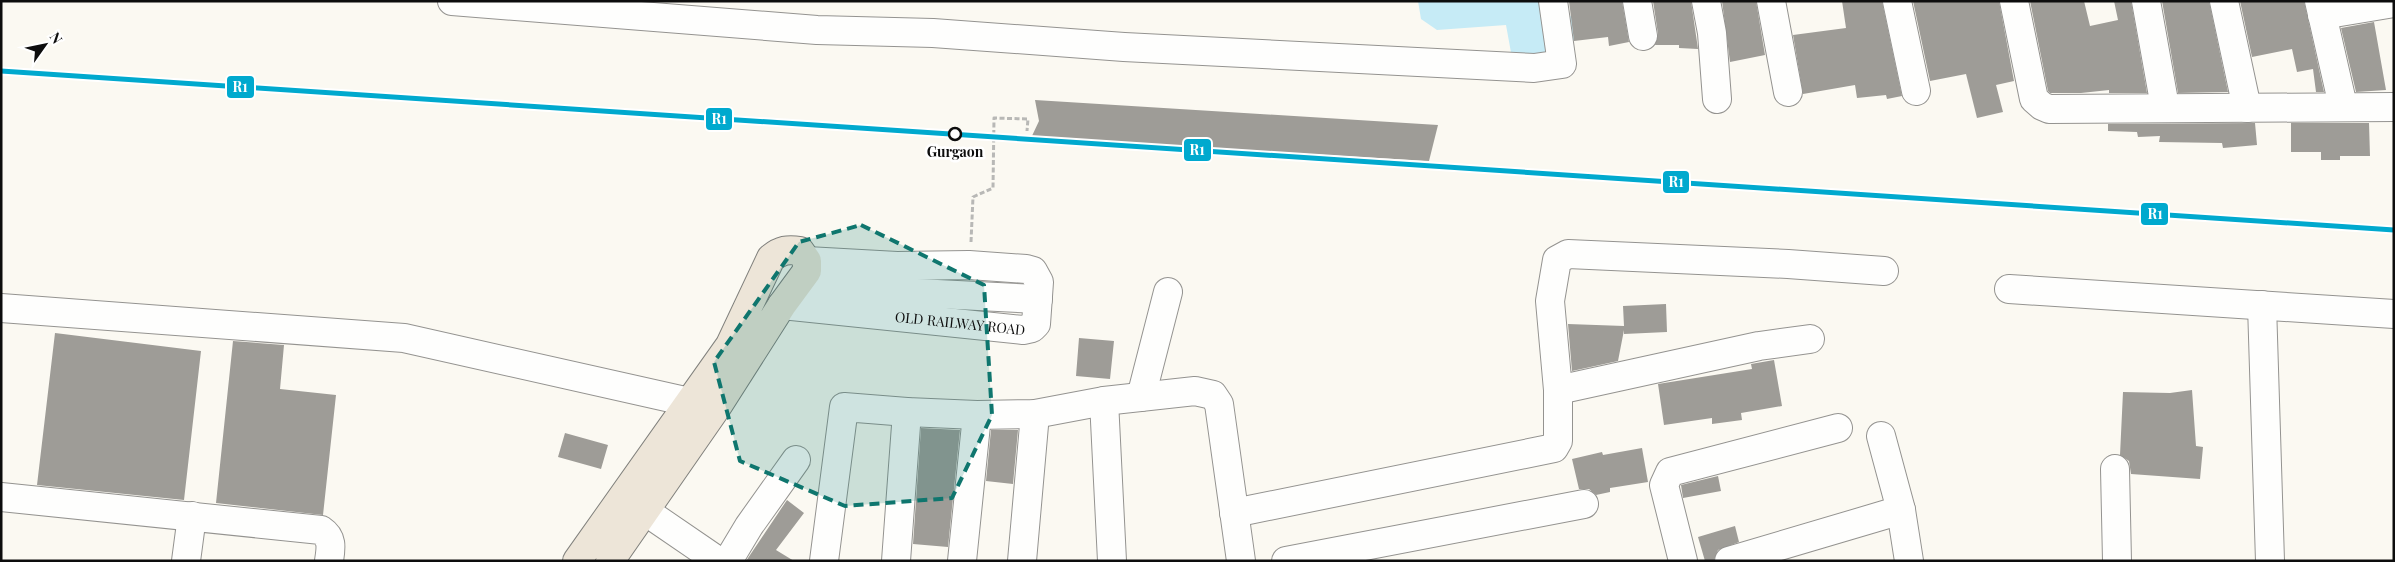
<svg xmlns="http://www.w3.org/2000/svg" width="2395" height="562" font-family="'Playfair Display',serif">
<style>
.water{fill:#c6ebf6}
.building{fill:#9e9c97}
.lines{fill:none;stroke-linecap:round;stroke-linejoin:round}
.minor-casing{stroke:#949390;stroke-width:30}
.major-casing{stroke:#81817d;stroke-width:30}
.path{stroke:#b8b8b6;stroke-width:3;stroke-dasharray:5 2.5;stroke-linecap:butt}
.minor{stroke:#fefefd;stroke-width:28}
.major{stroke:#ede5d8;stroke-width:28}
.rail-1-casing{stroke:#fff;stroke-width:9}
.rail-1{stroke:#00a9ce;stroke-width:5}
.marked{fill:#0f766e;fill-opacity:0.2;stroke:#0f766e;stroke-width:4;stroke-dasharray:10 6;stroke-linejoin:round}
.stop-dot{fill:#fff;stroke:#0d0d0d;stroke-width:2.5}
.labels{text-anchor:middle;stroke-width:5;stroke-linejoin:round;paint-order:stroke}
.stop-label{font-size:14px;font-weight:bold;fill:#0d0d0d;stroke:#fff}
.street-label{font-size:14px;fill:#0d0d0d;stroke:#fff}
.line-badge{stroke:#fff;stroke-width:2}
.badge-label{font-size:14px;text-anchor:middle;font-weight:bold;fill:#fff}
</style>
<rect width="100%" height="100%" fill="#fbf9f2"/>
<path class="water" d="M1418,1h141l2,6 22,21 -27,35 -44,-5 -6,-33 -69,5 -16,-11z"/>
<path class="building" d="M1569,1h53l7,41 -20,4 -1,-9 -34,4z
M1653,1h38l7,48 -19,-1v-3h-24l3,-11z
M1722,1h34l9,54 -35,7z
M1842,1h40l20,95 -15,3 -1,-4 -29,3 -2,-13 -52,9 -10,-59 53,-7z
M1913,1h86l15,80 -18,4 7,27 -26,6 -11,-44 -36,7z
M2030,1h54l6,25 28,-6 -4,-19h17l16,92h-38v-3l-28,3h-31l-2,-2z
M2162,1h47l19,91 -50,1z
M2240,1h64l20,91h-8l-3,-23 -16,3 -5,-23 -40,8z
M2374,22l12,68 -30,2 -15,-64z
M1035,100l403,25 -9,36 -398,-23 8,-17z
M2255,123l2,22 -34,3 -1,-5 -63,-1 1,-6 -22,1 -1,-5 -29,-1v-7z
M2291,123h78l1,33h-30v4h-19v-8h-30z
M1666,304l1,28 -43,2v-4l-6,31 -46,10 -4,-47 56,2 -1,-20z
M55,333l146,18 -17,149 -147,-15z
M1079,338l35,3 -4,38 -34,-3z
M233,341l51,4 -4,44 56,6 -13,120 -107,-12z
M1774,360l8,46 -41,7 1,7 -30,4v-6l-48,7 -6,-41 94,-15 -1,-5z
M2192,390l4,56 7,1 -3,32 -69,-5 -2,-13 -9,-6 3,-63 47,1z
M921,428l39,2 -12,117 -35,-3z
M991,430h27l-5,54 -27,-3z
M565,433l43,12 -7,24 -43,-12z
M1642,448l6,34 -38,6v4l-14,3 -7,-6h-10l-7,-30 30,-7 1,3z
M1718,476l3,15 -38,7 -2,-13z
M787,500l17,13 -28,37 18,11h-48z
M1735,526l4,16 -21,8 -4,10 -9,1 -7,-24z"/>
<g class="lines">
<g class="minor-casing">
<g id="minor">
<path d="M452,1l365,29 116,3 191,14 410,21 28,-4 -9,-63"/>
<path d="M1637,1l6,35"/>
<path d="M1706,1l6,32 5,66"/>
<path d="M1771,1l17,91"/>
<path d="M1897,1l19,90"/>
<path d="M2014,1l20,98 8,7 7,3 345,-2"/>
<path d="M2146,1l19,106"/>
<path d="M2224,1l23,107"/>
<path d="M2319,1l24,105"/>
<path d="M2322,15l72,-12"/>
<path d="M796,287l242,12"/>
<path d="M2009,289l385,25"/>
<path id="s1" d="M782,305l241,25 9,-2 4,-4 3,-42 -6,-11 -7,-2 -57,-4 -72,1 -90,-5"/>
<path d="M2262,305l8,256"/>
<path d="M1,308l403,30 285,64"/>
<path d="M1558,390l201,-44 51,-7"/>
<path d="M1141,397l27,-105"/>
<path d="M1104,401l8,160"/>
<path d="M1881,436l20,74 8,51"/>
<path d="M2115,469l2,92"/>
<path d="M1,497l320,33c12,8 10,18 8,31"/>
<path d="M645,511l73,50"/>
<path d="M1234,513l320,-65 4,-7v-51l-8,-89 7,-41 11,-6 220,10 96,7"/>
<path d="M186,561l6,-45"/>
<path d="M728,561l21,-35 47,-66"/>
<path d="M824,561l20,-154 63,5 70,3 58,-1 69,-13 91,-10 18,4 6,9 22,157"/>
<path d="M896,561l11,-149"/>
<path d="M962,561l15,-146"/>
<path d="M1022,561l13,-147"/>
<path d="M1286,561l298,-57"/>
<path d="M1683,561l-19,-76 6,-13 168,-44"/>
<path d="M1729,561l172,-51"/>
</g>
</g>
<g class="major-casing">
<path id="major" d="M577,561l153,-216 41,-87c10,-8 17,-9 29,-7l7,10v10l-25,34 -65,102 -107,154"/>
</g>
<path class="path" d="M971,242l2,-45 20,-9 1,-70 34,1 -1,12"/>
<use href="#minor" class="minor"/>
<use href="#major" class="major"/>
<g class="rail-1-casing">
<path id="rail-1" d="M1,71l2393,159"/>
</g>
<use href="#rail-1" class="rail-1"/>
</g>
<path class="marked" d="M861,225l123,60 8,130 -40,83 -107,8 -105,-45 -26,-99 85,-120z"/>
<circle class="stop-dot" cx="955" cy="134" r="6"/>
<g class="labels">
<g class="stop-label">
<text x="955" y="157">Gurgaon</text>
</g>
<g class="street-label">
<text dy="5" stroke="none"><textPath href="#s1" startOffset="179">OLD RAILWAY ROAD</textPath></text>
</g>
</g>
<g class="line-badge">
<rect x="226" y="75" width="29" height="24" rx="5" fill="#00a9ce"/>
<rect x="705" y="107" width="28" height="24" rx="5" fill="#00a9ce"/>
<rect x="1183" y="138" width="29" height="24" rx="5" fill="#00a9ce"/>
<rect x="1662" y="170" width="28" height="24" rx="5" fill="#00a9ce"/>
<rect x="2140" y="202" width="29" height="24" rx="5" fill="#00a9ce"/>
</g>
<g class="badge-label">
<text x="240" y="92">R1</text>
<text x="719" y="124">R1</text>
<text x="1197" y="155">R1</text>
<text x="1676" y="187">R1</text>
<text x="2155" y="219">R1</text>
</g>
<rect width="2395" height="562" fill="none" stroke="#0d0d0d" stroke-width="5"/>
<g transform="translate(45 45) rotate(57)" stroke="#ffffff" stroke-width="4" paint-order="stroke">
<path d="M0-4L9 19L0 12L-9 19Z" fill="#0d0d0d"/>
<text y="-8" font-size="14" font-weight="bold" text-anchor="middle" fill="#0d0d0d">N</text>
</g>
</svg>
